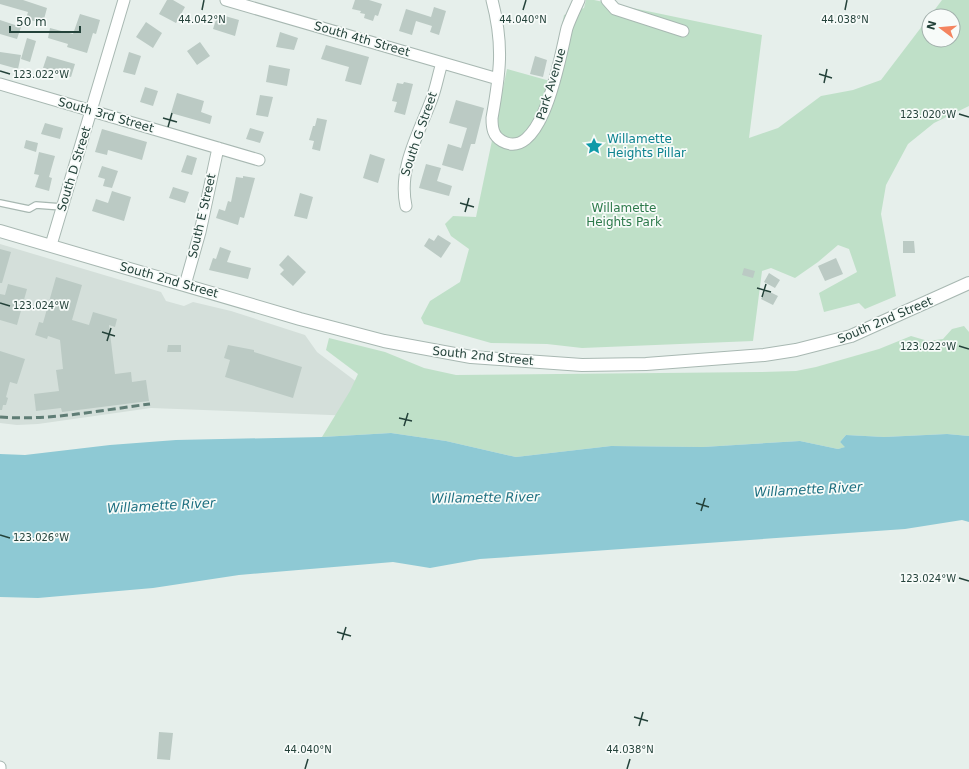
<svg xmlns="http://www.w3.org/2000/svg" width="969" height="769" font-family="'DejaVu Sans',sans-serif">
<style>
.built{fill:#d4dfda}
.green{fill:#bfe0c8}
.water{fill:#8ec9d4}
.building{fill:#bbcac4}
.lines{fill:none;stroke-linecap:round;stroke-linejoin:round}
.service-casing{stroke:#a8b8b2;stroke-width:8}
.minor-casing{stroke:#a8b8b2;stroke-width:13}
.tertiary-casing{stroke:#a8b8b2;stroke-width:14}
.service{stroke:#fff;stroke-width:5.5}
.minor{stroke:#fff;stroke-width:11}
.tertiary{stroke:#fff;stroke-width:12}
.rail{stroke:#5f7d75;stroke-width:3;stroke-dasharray:8 4;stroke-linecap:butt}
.ticks{fill:none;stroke:#24423a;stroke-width:1.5}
.labels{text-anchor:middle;stroke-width:3.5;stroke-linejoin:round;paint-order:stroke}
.street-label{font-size:12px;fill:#24423a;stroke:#f7fbf9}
.culture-label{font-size:12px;fill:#0d838f;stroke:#f7fbf9;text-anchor:start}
.park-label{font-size:12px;fill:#2d7a4b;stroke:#f7fbf9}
.water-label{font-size:13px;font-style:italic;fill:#1c6f80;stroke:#f7fbf9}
.ticks-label{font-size:10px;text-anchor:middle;fill:#24423a;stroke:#f7fbf9;stroke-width:3.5;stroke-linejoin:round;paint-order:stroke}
</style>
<rect width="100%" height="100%" fill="#e6efeb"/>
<path class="built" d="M0,244l161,48 5,9 18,5 9,-4 38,9 74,24 12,17 49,37 -11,27 -204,-8 -113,16 -21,1 -17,-2z"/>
<path class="green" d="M586,0h8l168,35 -13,103 29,-10 43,-32 32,-6 28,-10 48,-63v23h24v-24h-23l12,-16h27v106l-35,17 -26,21 -22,41 -5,29 15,82 -31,13 -6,-6 -35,9 -5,-19 38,-21 -8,-23 -11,-4 -20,17 -23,16 -24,-10 -9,3 -9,70 -171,7 -35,-4 -56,-1 -67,-19 -3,-6 9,-17 30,-19 9,-33 -18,-13 -6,-12 8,-8 23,1 31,-148 43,12 14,-66 20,-7z
M964,326l5,6v104l-22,-2 -63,3 -38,-2 -6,7 6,5 -8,2 -38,-8 -97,6 -92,-1 -95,11 -70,-16 -55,-8 -69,4 28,-46 8,-17 -32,-24 3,-12 56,14 39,16 32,7 305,-3 35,-1 20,-4 63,-18 32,-13 17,5 15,-2 9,-10z"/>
<path class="water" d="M391,433l55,8 70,16 95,-11 92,1 97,-6 38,8 7,-2 -5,-5 6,-7 38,2 63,-3 22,2v86l-7,-2 -57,9 -425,30 -50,9 -37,-6 -154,13 -86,13 -115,10 -38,-1v-143l25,1 85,-10 66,-5 146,-3z"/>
<path class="building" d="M0,0h23l24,8 -4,15 -17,-4 2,-7 -28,-8z
M167,0h6l12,7 -9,16 -17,-9z
M355,0h14l13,4 -4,12 -3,-1 -2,6 -9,-3 1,-4 -5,-1 1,-2 -9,-2z
M434,7l12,4 -7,24 -9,-3 2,-6 -16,-5 -4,14 -13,-4 7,-22 25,8z
M80,14l20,6 -4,14 -3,-1 -6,20 -20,-6 1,-3 -20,-6 2,-10 23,6z
M218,14l21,6 -4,16 -22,-7z
M0,20l21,7 -4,12 -17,-5z
M146,22l16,11 -9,15 -17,-11z
M280,32l18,6 -4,12 -18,-3z
M27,38l9,3 -6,21 -9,-3z
M200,42l10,14 -13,9 -10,-14z
M326,45l43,12 -8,28 -16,-4 4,-14 -28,-8z
M0,52l21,3 -3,14 -18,-5z
M129,52l12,4 -6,19 -12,-3z
M47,56l28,8 -4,13 -28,-9z
M535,56l12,4 -4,17 -13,-3z
M269,65l21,4 -3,17 -21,-4z
M404,82l9,2 -8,31 -11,-3 3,-10 -5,-1 5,-18 6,1z
M145,87l13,4 -5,15 -13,-4z
M177,93l27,8 -3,11 11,4 -2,8 -39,-11z
M260,95l13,2 -5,20 -12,-2z
M456,100l28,8 -9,36h-4l-8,27 -21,-6 6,-21 13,4 6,-20 -18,-5z
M317,118l10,2 -7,31 -8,-2 2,-8 -5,-1 4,-14h2z
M45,123l18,5 -3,11 -19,-5z
M250,128l14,4 -4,11 -14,-4z
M102,129l45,13 -5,18 -34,-10 -1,5 -12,-3z
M26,140l12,3 -2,9 -12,-4z
M39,152l16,4 -6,21 3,1 -3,13 -14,-4 4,-12 -5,-1z
M370,154l15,5 -7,24 -15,-5z
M187,155l10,3 -5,17 -11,-3z
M426,164l15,4 -4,13 15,5 -3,10 -30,-8z
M102,166l16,5 -6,17 -9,-2 2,-7 -7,-2z
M243,176l12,2 -11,40 -4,-1 -2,8 -22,-7 3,-9 6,2 3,-10 3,1 5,-25 7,1z
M173,187l16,5 -4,11 -16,-5z
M112,191l19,6 -7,24 -32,-10 4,-12 12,4z
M300,193l13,4 -6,22 -13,-3z
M438,235l13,8 -10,15 -17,-12 5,-8 5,3z
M903,241h11l1,12h-12z
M220,247l11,4 -4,11 24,6 -3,11 -39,-9 4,-12 3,1z
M0,249l11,3 -9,31h-2z
M288,255l18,17 -13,14 -13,-12 4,-4 -5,-5z
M836,258l7,16 -18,7 -7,-15z
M744,268l11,3 -2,7 -11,-3z
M769,273l11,7 -5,8 -11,-6z
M56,277l26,8 -10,35 17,5 4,-13 24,7 -2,8 -6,-2 6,49 16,-2 1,10 14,-2 3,21 -87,11 -1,-4 -25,3 -2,-17 25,-3 -3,-21 7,-1 -3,-29 -12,-4 -1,3 -12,-4 4,-13 4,1z
M8,284l19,5 -10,36 -17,-5v-26l5,1z
M766,290l12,6 -5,9 -12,-6z
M168,345h13v7h-14z
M228,345l26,5v2l48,15 -9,31 -68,-21 5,-17 -6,-2z
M0,351l25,8 -8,25 -7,-2 -4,15 2,1 -2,7h-3l-1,5h-2z
M159,732l14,1 -3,27 -13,-1z"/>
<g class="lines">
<g class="service-casing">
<path id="service" d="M0,203l29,6 7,-4 26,2"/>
</g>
<g class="minor-casing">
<path id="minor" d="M226,0l272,79
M492,0c12,45 8,73 0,118 0,10 1,18 10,23 41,23 59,-89 65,-113 3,-9 8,-19 12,-28
M607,0l8,9 68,22
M0,84l259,76
M406,206c-8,-37 12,-71 25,-105 5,-12 7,-26 11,-38
M51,245l73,-245
M185,285l15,-53 18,-84
M0,767v2"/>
</g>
<g class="tertiary-casing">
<path id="tertiary" d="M0,231l300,88 84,22 87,16 111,8 64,-1 118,-9 32,-5 55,-14 118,-53"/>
</g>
<use href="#service" class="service"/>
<use href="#minor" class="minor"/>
<use href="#tertiary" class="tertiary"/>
<path class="rail" d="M0,417c50,4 101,-7 150,-13"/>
</g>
<path class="ticks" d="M202,10l2,-10M523,10l3,-10M845,10l2,-10M0,71l10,3M819,74l13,4M824,83l3,-14M959,114l10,3M163,118l14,4M168,127l4,-14M460,203l14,4M465,212l4,-14M757,288l14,4M762,297l4,-13M0,303l10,3M102,332l13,4M107,341l4,-13M959,346l10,3M399,418l13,3M404,426l4,-13M696,503l13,4M701,511l4,-13M0,535l10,3M959,578l10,3M337,632l14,4M342,640l4,-13M634,717l14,4M639,726l4,-14M305,769l3,-10M627,769l3,-10"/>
<defs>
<g id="sight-bare" transform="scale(1.38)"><path d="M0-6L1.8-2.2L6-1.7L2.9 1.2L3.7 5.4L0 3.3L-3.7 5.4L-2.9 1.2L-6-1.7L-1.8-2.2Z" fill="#0f9aa8" stroke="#f7fbf9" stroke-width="2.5" paint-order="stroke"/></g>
</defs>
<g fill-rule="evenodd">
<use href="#sight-bare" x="594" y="146"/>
</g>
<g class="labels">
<g class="street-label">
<text transform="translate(362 39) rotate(16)" y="4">South 4th Street</text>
<text transform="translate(551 84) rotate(-73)" y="4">Park Avenue</text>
<text transform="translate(106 115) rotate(16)" y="4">South 3rd Street</text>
<text transform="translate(419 134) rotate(-71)" y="4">South G Street</text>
<text transform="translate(74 169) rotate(-73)" y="4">South D Street</text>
<text transform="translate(202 216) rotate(-77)" y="4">South E Street</text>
<text transform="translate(169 280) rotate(16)" y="4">South 2nd Street</text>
<text transform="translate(885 320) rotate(-23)" y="4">South 2nd Street</text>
<text transform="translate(483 356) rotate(6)" y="4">South 2nd Street</text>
</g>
<g class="culture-label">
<text x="607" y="143">Willamette<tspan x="607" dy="14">Heights Pillar</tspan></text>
</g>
<g class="park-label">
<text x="624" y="212">Willamette<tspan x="624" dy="14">Heights Park</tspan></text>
</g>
<g class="water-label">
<text transform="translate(808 489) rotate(-3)" y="5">Willamette River</text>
<text transform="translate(485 497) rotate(-1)" y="5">Willamette River</text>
<text transform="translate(161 505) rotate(-3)" y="5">Willamette River</text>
</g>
</g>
<g class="ticks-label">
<text x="202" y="23">44.042°N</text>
<text x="523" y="23">44.040°N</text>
<text x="845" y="23">44.038°N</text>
<text x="41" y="78">123.022°W</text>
<text x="928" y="118">123.020°W</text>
<text x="41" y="309">123.024°W</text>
<text x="928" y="350">123.022°W</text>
<text x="41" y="541">123.026°W</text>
<text x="928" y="582">123.024°W</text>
<text x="308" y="753">44.040°N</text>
<text x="630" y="753">44.038°N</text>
</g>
<g transform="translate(941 28) rotate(286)"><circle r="19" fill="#f7fbf9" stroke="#a3b1ad"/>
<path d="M0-3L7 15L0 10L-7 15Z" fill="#f4845f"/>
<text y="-6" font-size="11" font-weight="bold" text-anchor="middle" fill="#24423a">N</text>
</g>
<path d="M10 26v6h70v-6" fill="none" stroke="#24423a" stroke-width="2"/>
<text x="16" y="26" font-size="12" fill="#24423a" stroke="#f7fbf9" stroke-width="3" paint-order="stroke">50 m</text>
</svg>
